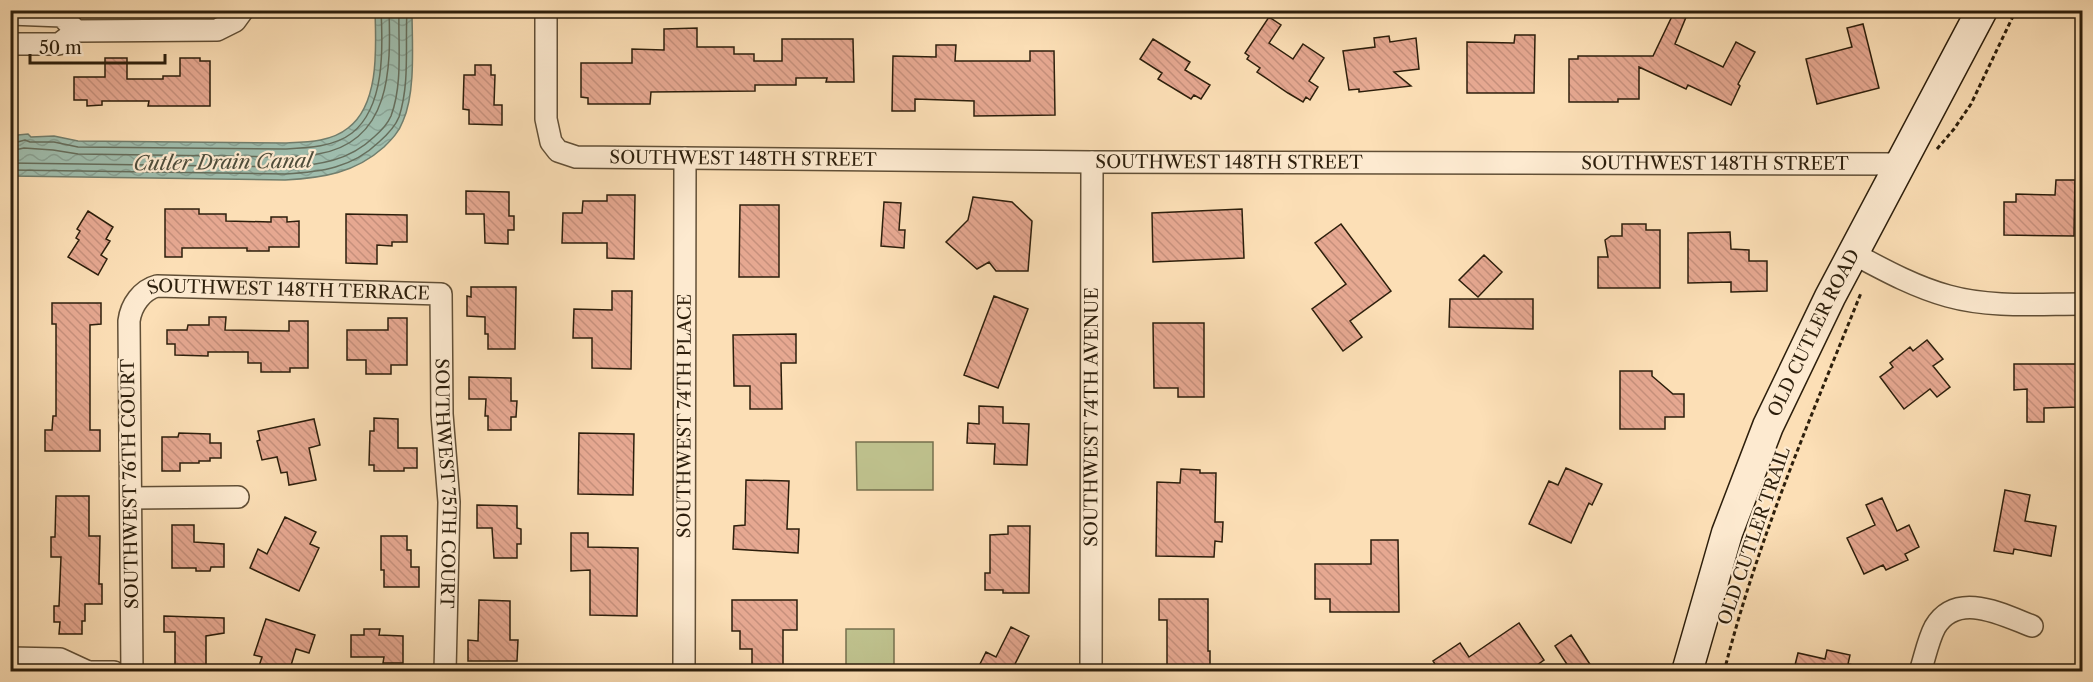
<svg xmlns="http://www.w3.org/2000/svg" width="2093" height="682" font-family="'Libre Caslon Text',serif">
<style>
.pitch{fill:#bfc28e;stroke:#76704d;stroke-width:1.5}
.water{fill:url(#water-waves);stroke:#717e6d;stroke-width:1.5}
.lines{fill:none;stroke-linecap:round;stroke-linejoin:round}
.shore{stroke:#666e5c;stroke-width:1.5}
.building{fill:url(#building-back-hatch);stroke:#2d1f0c;stroke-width:1.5}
.minor-casing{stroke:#614f36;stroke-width:24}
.secondary-casing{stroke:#2d1f0c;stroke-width:33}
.path{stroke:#2d1f0c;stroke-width:3;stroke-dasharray:4.5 3;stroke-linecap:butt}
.minor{stroke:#fdead0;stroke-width:21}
.secondary{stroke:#fdead0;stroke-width:30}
.labels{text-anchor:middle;stroke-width:4.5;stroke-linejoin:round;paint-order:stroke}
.street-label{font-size:18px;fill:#2d1f0c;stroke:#fdead0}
.water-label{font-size:20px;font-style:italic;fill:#4f4e3c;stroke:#fdead0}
</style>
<defs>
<pattern id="water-waves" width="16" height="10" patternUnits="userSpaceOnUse" patternTransform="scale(1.5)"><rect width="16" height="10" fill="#9fbdad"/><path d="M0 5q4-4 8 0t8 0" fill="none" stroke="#89a294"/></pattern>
<pattern id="building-back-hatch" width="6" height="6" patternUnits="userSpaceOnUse" patternTransform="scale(1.5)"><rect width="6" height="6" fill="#e6a891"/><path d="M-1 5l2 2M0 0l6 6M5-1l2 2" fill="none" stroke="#c6907c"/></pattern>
</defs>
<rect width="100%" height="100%" fill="#fcdfb6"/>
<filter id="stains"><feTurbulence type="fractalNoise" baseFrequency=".00333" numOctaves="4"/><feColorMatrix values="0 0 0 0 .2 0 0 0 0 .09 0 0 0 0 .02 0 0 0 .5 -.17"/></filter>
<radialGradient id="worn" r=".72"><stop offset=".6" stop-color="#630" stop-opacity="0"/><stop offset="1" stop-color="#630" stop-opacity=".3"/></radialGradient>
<path class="pitch" d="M856,442h77v48h-76z
M846,629h48v42h-48z"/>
<path class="water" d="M375,11h37c0,31 4,81 -9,110 -4,11 -11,18 -19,26 -29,26 -61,31 -99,33l-274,-4v-38l7,-3 10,-1 3,3 23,-1 24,5 207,2c21,-1 46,-1 63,-15 32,-24 28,-82 27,-117z"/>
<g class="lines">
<path class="shore" d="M10,144l15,-4 5,2h24l24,5 207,2c22,-1 49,-2 67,-16 33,-26 31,-85 29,-123
M10,151l14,-3 29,2 25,4 208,3c11,-1 22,-1 32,-3 73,-12 73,-85 71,-144
M10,163l275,4c34,-2 64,-6 89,-30 7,-6 13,-12 17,-21 12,-32 7,-72 8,-106
M10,170l275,4c36,-2 67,-6 94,-32 8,-7 16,-15 20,-25 11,-34 6,-72 8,-107"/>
</g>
<path class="building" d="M1675,10h14l-14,34 48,23 13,-25 19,10 -17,32 2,2 -9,19 -43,-20 -2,4 -47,-22v32h-21v3h-49v-43h9v-3h75z
M1269,17l12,8 -12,18 24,16 10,-15 21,14 -15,23 9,6 -8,13 -4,-3 -3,5 -15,-9 -31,-21 3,-4 -13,-9 2,-3 -4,-3z
M1863,24l16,64 -62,16 -11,-45 46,-12 -5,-19z
M697,28v19h37v7h20v7h28v-22h71l1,43h-28l1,-4h-31v7h-41v6l-104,1 -1,12h-62v-6l-7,-1v-34h51v-14l32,1v-21z
M1515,35h20l-1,58h-67v-51l47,1z
M1389,36l1,6 26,-4 3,31 -25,3 17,14 -52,6v-3l-10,1 -6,-39 32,-4 -1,-9z
M1153,39l37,23 -5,8 25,15 -9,14 -7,-4 -3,4 -33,-20 4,-6 -22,-14z
M936,45h20l-1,16h75v-10h24l1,64 -81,1v-15l-59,-2v12h-23l1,-55 43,1z
M105,58h22v21h36v-3h17v-18h20v3h10v45h-62l1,-5h-47v4l-15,1v-6h-13v-23h31z
M475,65h16v10h4l-1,30h8v20l-33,-1v-14l-6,-1 1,-34h11z
M2056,180h19l-1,56 -70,-1v-33h12v-8l39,1z
M466,191l43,1v24h5v14h-6v14l-23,-1 -1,-29h-18z
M607,195h28l-1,64 -27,-1v-15h-45l1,-30h19l1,-12h24z
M973,197l39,5 20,19 -4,50h-32l-7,-9 -12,7 -31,-27 22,-22z
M884,202l17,1 -2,27h6l-1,18 -23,-2z
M740,205h39v72h-40z
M165,209h34v5h27v7l45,1v-5h16v5l12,-1v26h-30v4h-22v-3h-65v9h-17z
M1242,209l2,49 -91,4 -1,-49z
M88,211l25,16 -7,12 4,2 -9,14 6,4 -9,16 -30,-18 11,-17 -3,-2 4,-7 -3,-2z
M346,214l61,1v27h-15v4l-15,-1v19l-31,-1z
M1341,224l50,67 -41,30 12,16 -19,14 -31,-42 34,-25 -31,-41z
M1622,224h24v6h14v58h-62v-31h10l-3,-17 6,-4h11z
M1730,232l1,17 18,1v11h18v30l-36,1v-10l-43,1v-50z
M1484,255l18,17 -24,25 -19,-17z
M471,287h45l-1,62h-27v-15h-3v-17l-18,-1v-20l4,1z
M612,291h20l-1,78 -39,-1v-30h-19l1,-29 38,1z
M994,296l34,13 -30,79 -34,-13z
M1450,299h83v30l-84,-2z
M52,303h49v21l-11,1v105h10v21h-55v-21h7l1,-14h3v-92h-4z
M209,317h17l-1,13 64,1v-10h19v47h-18v4h-29v-9h-13v-11h-40v4l-33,-1v-11h-8v-14h20l1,-5h21z
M388,318h19v47h-16v9h-25v-14h-19v-30h41z
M1153,323h51v74h-26v-9h-24z
M796,334v29h-15l1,46h-32v-23h-16l-1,-51z
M1927,340l16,19 -10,7 17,21 -13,10 -7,-8 -26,20 -24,-32 13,-10 -3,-4 20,-16 3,4z
M2014,364h65v43l-35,1v14h-17v-33l-13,1z
M1620,371h32v5l21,18h11v23h-19v12h-45z
M469,377l42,1v23h6l-1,16h-5v13h-23v-14h-3l1,-17h-17z
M979,406l24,1v16l26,1 -2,41 -33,-1 1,-20 -28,-1 1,-20 11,1z
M374,418l24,1v29h19v20h-13v3h-30v-6h-5l1,-34h4z
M314,419l6,26 -11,3 7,32 -27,5 -2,-13 -6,1 -4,-16 -15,3 -5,-19 3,-1 -2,-9z
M179,433l31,1v9h11v15h-11v3h-11v2h-19v8h-18v-34h16z
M579,433l55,1 -1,61 -55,-1z
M1566,468l36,16 -10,21 -3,-2 -18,40 -42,-19 20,-43 9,4z
M1181,469l19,1v3h16l-1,49h8l-1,20 -7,-1 -1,16 -58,-1 1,-74 23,1z
M746,480l43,1 -2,48h12l-1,24 -65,-4 1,-23 11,-1z
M2005,490l25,5 -5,26 31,5 -5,30 -37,-7 -1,5 -19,-3z
M56,496h33v40h11l-1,48h3v20h-17v17h-3v13h-23l1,-12h-6v-16h5l2,-49h-10v-20h4z
M1882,498l15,33 12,-6 10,22 -14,7 3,6 -22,10 -3,-5 -19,9 -17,-36 28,-13 -9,-20z
M477,505l40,1v22l4,1v15h-4v14h-23l-2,-30h-15z
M285,517l31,15 -6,12 9,4 -20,43 -49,-23 8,-19 9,5z
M172,525h22v17l30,2v23h-13l-1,4h-14v-3h-24z
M1008,526h22l-1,67h-26v-3h-18v-17h5v-38l18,-1z
M571,533h17v14l50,1 -1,68 -47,-1v-45l-19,1z
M381,536h26v14h4v17h8v20h-35v-17h-3z
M1371,540h27l1,72h-69v-13h-15v-35h56z
M1159,599h49v52h2v17h-43v-48h-8z
M479,600l31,1v39h8l-1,21h-49v-21l10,1z
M732,600h65v30h-14v40h-31v-21h-12v-18h-8z
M164,616l60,2v15l-18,3v36h-31v-40h-11z
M266,619l49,16 -6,18 -13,-4 -7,23h-32l5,-15 -8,-2z
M1519,623l25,37 -17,12h-87l-7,-11 27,-18 9,14z
M1011,627l18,9 -15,30 12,6h-50l10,-20 10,5z
M364,629h16l-1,6 24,1v27h-20l1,-6h-33v-22h13z
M1571,635l24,37h-23l-17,-26z
M1827,650l23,5 -2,9 6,1 -1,7h-50l-9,-3 4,-16 27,6z"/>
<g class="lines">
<g class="minor-casing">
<g id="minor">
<path id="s1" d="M546,10v109l5,23 7,9 18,6 516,5 809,2"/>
<path d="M10,14l52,2 14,15"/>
<path d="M10,44h49l17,-13 141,-1 18,-9 8,-11"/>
<path d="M1854,254c30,16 61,33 94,42 43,12 90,8 134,8"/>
<path d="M131,498l107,-1"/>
<path d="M10,658l50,1 26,12"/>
<path d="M85,672h29"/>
<path id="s2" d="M132,672l-3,-351c2,-16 13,-31 28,-35l284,8 1,120 7,88 -4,170"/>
<path id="s3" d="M684,672l1,-514"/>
<path id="s4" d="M1091,672l1,-510"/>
<path d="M1920,672c5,-15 8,-32 15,-45 22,-37 68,-12 97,-1"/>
</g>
</g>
<g class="secondary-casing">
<g id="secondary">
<path id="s5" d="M1687,672l40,-139 41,-107 62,-129 152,-287"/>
</g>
</g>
<path class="path" d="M1937,149l17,-20 17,-25 45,-94
M1724,672c33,-131 87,-255 137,-379"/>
<use href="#minor" class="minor"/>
<use href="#secondary" class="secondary"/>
</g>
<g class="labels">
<g class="street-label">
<text dy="6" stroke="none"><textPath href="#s1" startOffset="330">SOUTHWEST 148TH STREET</textPath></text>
<text dy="6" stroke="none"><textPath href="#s1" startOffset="816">SOUTHWEST 148TH STREET</textPath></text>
<text dy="6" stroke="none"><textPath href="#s1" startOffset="1302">SOUTHWEST 148TH STREET</textPath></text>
<text dy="6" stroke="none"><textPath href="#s2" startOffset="530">SOUTHWEST 148TH TERRACE</textPath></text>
<text dy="6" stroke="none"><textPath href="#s5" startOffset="363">OLD CUTLER ROAD</textPath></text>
<text dy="6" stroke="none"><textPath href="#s3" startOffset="256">SOUTHWEST 74TH PLACE</textPath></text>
<text dy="6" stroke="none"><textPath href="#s4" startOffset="255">SOUTHWEST 74TH AVENUE</textPath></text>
<text dy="6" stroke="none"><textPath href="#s2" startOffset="872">SOUTHWEST 75TH COURT</textPath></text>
<text transform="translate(130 484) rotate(-91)" y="6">SOUTHWEST 76TH COURT</text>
<text transform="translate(1754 536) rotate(-71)" y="6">OLD CUTLER TRAIL</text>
</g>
<g class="water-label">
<text transform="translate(223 162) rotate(-1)" y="7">Cutler Drain Canal</text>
</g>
</g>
<rect width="2093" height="682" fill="none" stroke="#fcdfb6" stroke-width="36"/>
<rect x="12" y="12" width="2069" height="658" fill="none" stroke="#2d1f0c" stroke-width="3"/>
<rect x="18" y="18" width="2057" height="646" fill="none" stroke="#2d1f0c" stroke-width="1.5"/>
<path d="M30 54v9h135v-9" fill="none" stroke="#2d1f0c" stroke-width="3"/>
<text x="39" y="54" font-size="18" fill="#2d1f0c" stroke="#fdead0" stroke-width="4.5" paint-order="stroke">50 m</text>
<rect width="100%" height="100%" filter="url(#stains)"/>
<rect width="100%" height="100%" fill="url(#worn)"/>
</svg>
